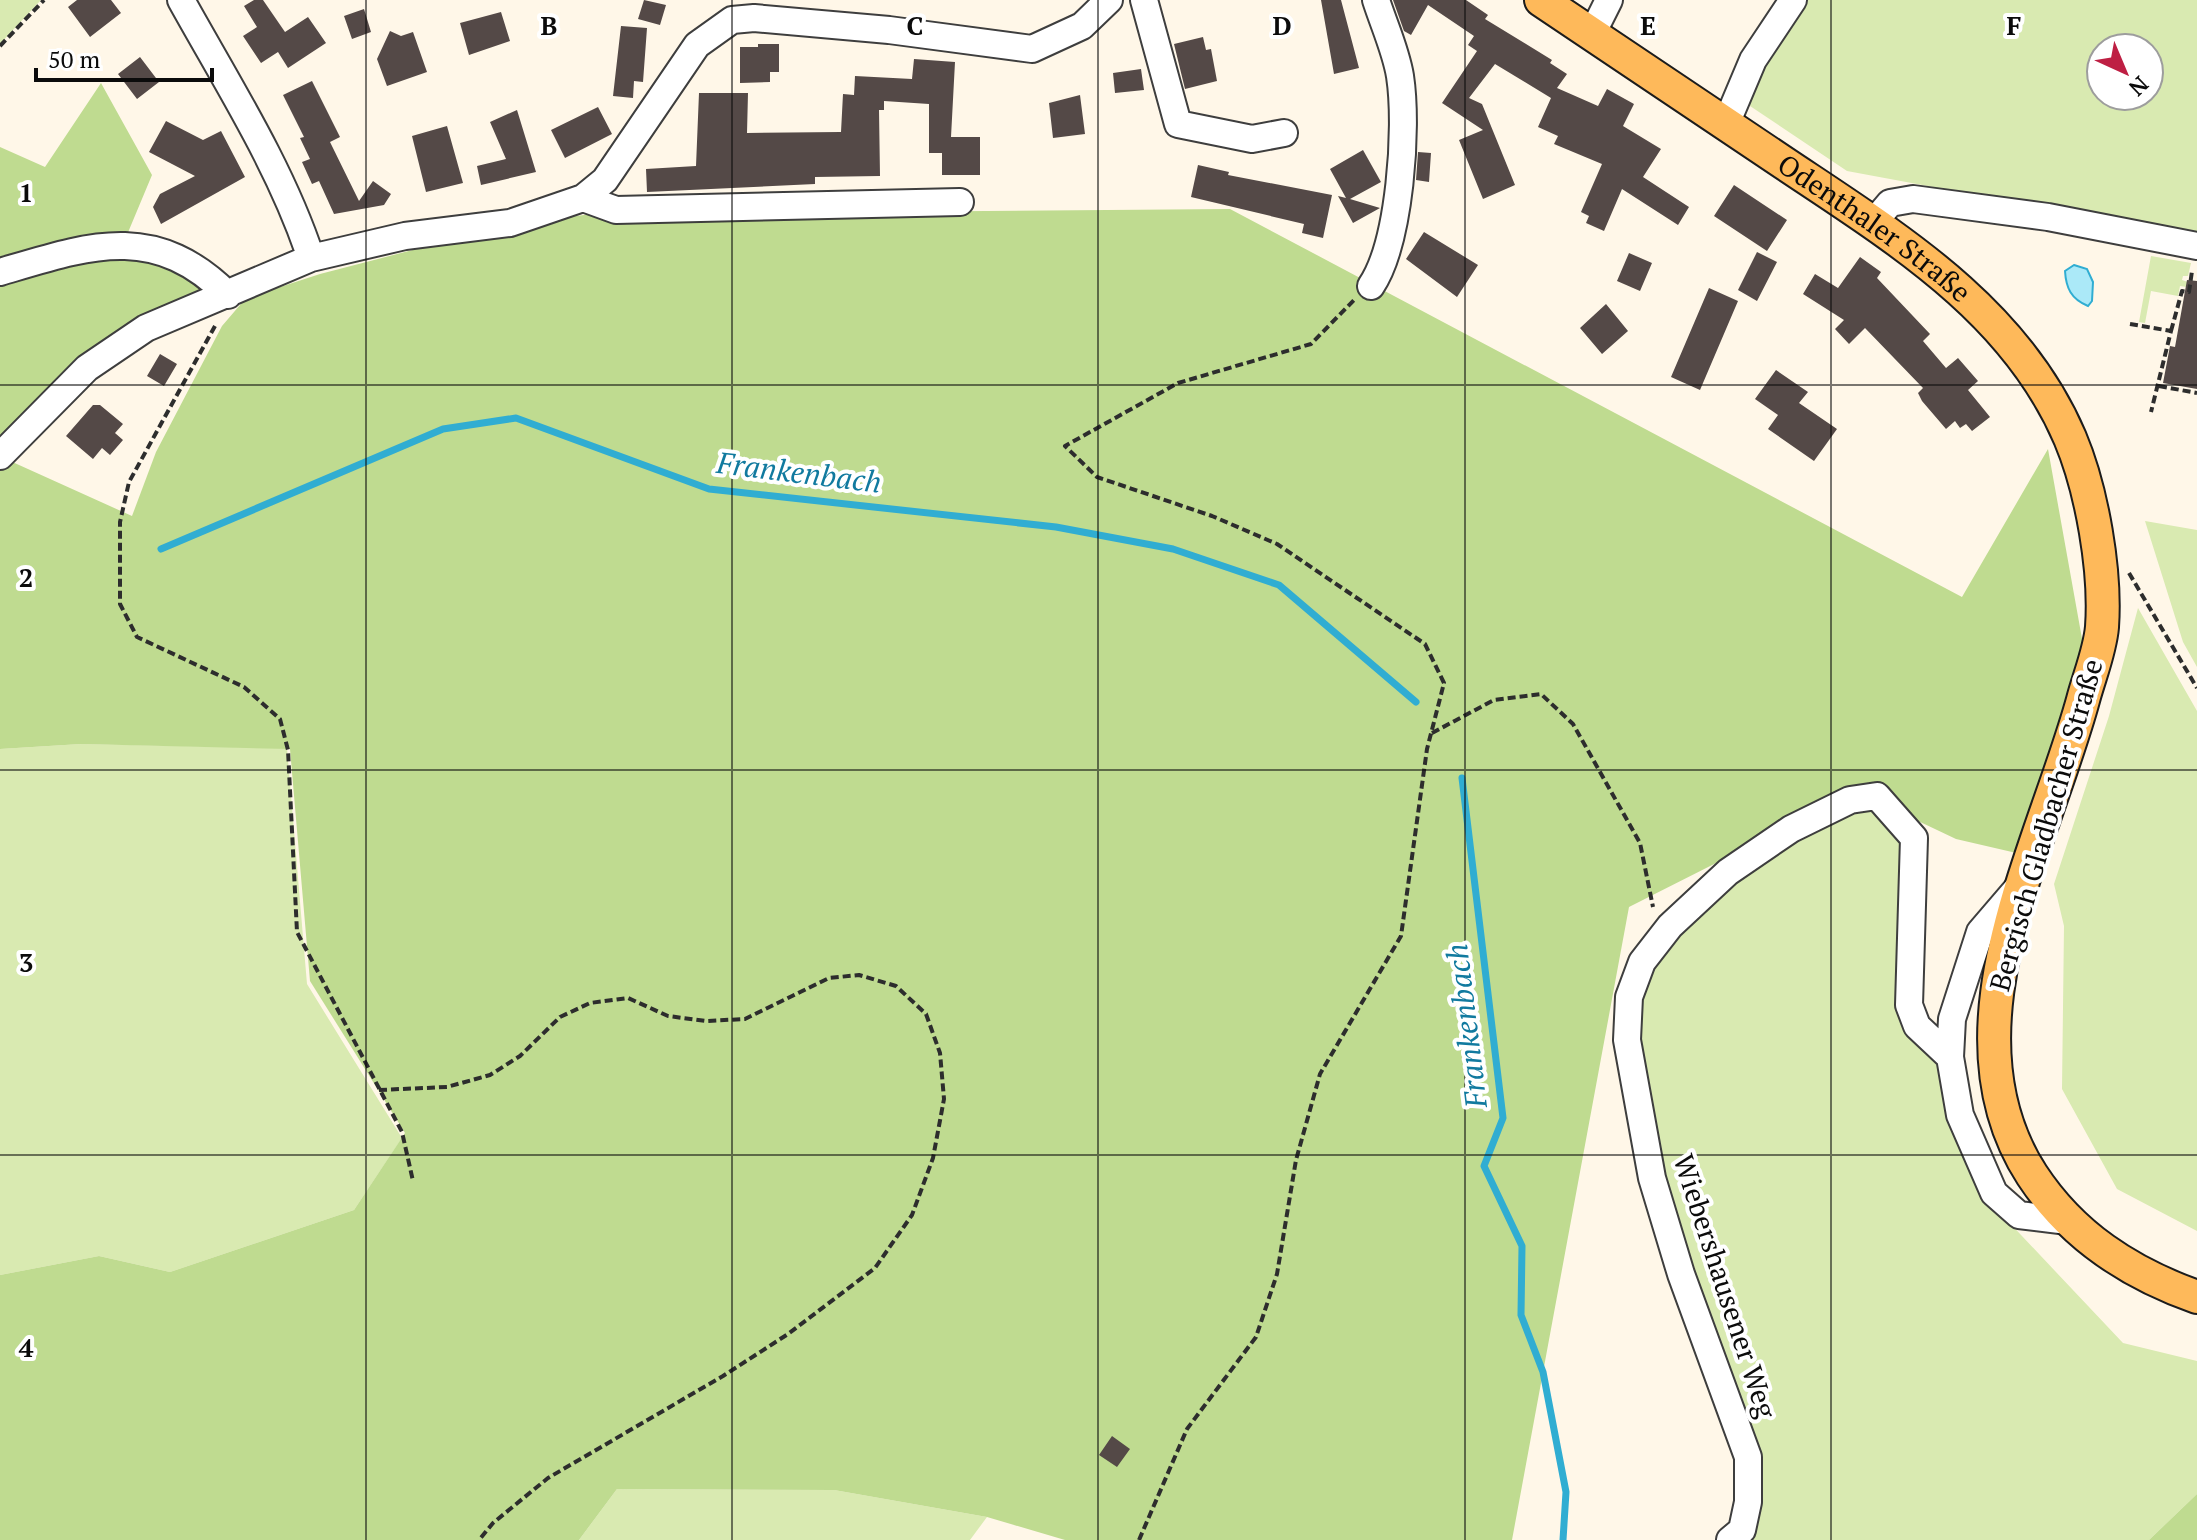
<svg xmlns="http://www.w3.org/2000/svg" width="2197" height="1540" font-family="'PT Serif',serif">
<style>
.green{fill:#d9eab1;fill-rule:evenodd}
.forest{fill:#bfdb90}
.water{fill:#abe9f8;stroke:#30add2;stroke-width:2}
.lines{fill:none;stroke-linecap:round;stroke-linejoin:round}
.stream{stroke:#30add2;stroke-width:7}
.building{fill:#544947}
.minor-casing{stroke:#3e3e3e;stroke-width:30}
.major-casing{stroke:#1c1c1c;stroke-width:36}
.path{stroke:#2d2d2d;stroke-width:4;stroke-dasharray:8 4;stroke-linecap:butt}
.minor{stroke:#fff;stroke-width:26}
.major{stroke:#feb95a;stroke-width:32}
.grid{fill:none;stroke:#0b0b0b;stroke-width:2;stroke-opacity:0.55}
.labels{text-anchor:middle;stroke-width:8;stroke-linejoin:round;paint-order:stroke}
.street-label{font-size:28px;fill:#0b0b0b;stroke:#fff}
.water-label{font-size:30px;font-style:italic;fill:#117a9f;stroke:#fff}
.grid-label{font-size:26px;text-anchor:middle;font-weight:bold;fill:#0b0b0b;stroke:#fff;stroke-width:8;stroke-linejoin:round;paint-order:stroke}
</style>
<rect width="100%" height="100%" fill="#fff7e8"/>
<path class="green" d="M0,0h41l-41,44z
M1801,0h396v236l-350,-65 -103,-69zM2101,48h48v48h-48z
M2151,256l40,7 -3,13h-5l-1,4 6,2 -1,5 -7,-1 -2,10 -27,-5 -6,32 -6,-1z
M2145,521l52,9v137l-14,-25z
M2138,608l59,103v520l-80,-42 -55,-100 2,-163 -10,-42 55,-168z
M81,744l206,4 20,236 95,154 -48,72 -184,62 -71,-16 -99,19v-526z
M1850,800l47,14 17,24 -5,116 25,105 26,56 28,85 135,143 74,18v133l-48,46h-422l25,-39 -119,-425 9,-114 28,-36z
M617,1489l217,1 153,27 -17,23h-391z"/>
<path class="forest" d="M101,83l51,92 -28,67 -124,29v-124l45,20z
M1230,209l732,388 86,-148 38,212 -61,194 -69,-16 -99,-47 -228,115 -117,633h-447l-78,-23 -153,-27 -217,-1 -38,51h-579v-265l99,-19 71,16 184,-62 51,-77 -95,-152 -20,-232 -209,-5 -81,5v-279l8,-10 124,56 24,-64 66,-126 24,-28 74,-24 193,-50 79,-10z
M162,255l51,37 -213,149v-167l51,-16z
M2197,1494v46h-48z"/>
<path class="water" d="M2074,265l13,4 6,13 -1,19 -4,5c-17,-7 -22,-18 -23,-35z"/>
<g class="lines">
<path class="stream" d="M161,549l282,-120 73,-11 193,71 347,38 117,22 106,36 137,117
M1462,778l41,340 -19,48 38,80 -1,69 22,57 23,120 -3,48"/>
</g>
<path class="building" d="M77,0h34l10,13 -31,24 -22,-30z
M254,0h9l22,32 23,-15 18,26 -38,25 -10,-16 -17,11 -18,-27 14,-9 -13,-21z
M644,0l22,5 -6,20 -22,-6z
M1321,0h20l18,68 -25,6z
M1393,0h73l22,15 -3,4 67,41 -2,3 17,11 -10,14 41,18 9,-17 27,15 -11,22 38,23 -18,28 46,30 -11,18 -56,-36 -18,42 -18,-8 3,-7 -8,-4 21,-48 -48,-20 4,-8 -20,-9 13,-29 -56,-34 -26,34 13,6 33,81 -32,14 -24,-59 24,-10 -41,-27 35,-52 -9,-6 6,-9 -46,-31 -17,30 -7,-4z
M364,9l7,23 -19,7 -8,-23z
M501,12l9,29 -41,14 -9,-32z
M621,26l26,2 -4,54 -9,-1 -1,17 -20,-2z
M390,31l11,5 12,-4 14,40 -40,14 -10,-27z
M1203,37l3,13 5,-1 6,32 -32,8 -11,-45z
M758,44h21v28h-9v10l-30,1v-36h18z
M140,57l19,25 -22,17 -19,-25z
M914,59l41,3 -4,75h29v38h-38v-22h-13v-49l-45,-3v9h-5l1,66 -65,1v7l-168,8 -1,-23 50,-3 3,-73h49l-1,40 94,-1 2,-38 11,1 1,-19 57,3z
M1141,69l3,21 -29,3 -2,-20z
M312,81l28,56 -10,5 29,59 14,-20 18,13 -7,11 -50,9 -15,-33 -7,3 -10,-22 8,-3 -10,-21 4,-1 -21,-42z
M1080,95l5,39 -32,4 -4,-35z
M598,107l14,27 -47,24 -14,-28z
M517,110l19,62 -55,13 -4,-19 29,-7 -16,-37z
M166,121l37,19 18,-9 24,46 -84,47 -8,-17 7,-13 35,-18 -46,-24z
M447,126l16,57 -37,9 -14,-56z
M1363,150l18,32 -31,17 30,9 -27,15 -15,-27 8,2 -16,-29z
M1418,152l13,1 -2,29 -13,-2z
M1198,165l31,7 -1,3 104,20 -9,43 -21,-5 2,-9 -113,-27z
M1734,185l53,35 -20,31 -53,-35z
M1424,232l54,33 -21,32 -51,-38z
M1757,252l20,10 -20,39 -19,-11z
M1629,253l23,10 -12,28 -23,-10z
M1860,257l21,15 -4,6 53,56 -7,7 23,27 12,-10 20,23 -10,9 22,27 -18,14 -6,-7 -6,4 -5,-7 -9,8 -24,-28 -4,-8 5,-5 -58,-60 -16,16 -14,-15 9,-9 -41,-26 12,-20 23,14z
M2187,280l10,1v108l-34,-6 7,-37 5,1z
M1709,288l29,13 -38,89 -29,-13z
M1606,304l22,27 -26,23 -22,-26z
M160,354l17,10 -13,22 -17,-10z
M1776,370l32,22 -9,11 38,26 -23,32 -46,-32 10,-14 -23,-16z
M93,405h7l23,19 -8,9 8,7 -13,15 -8,-7 -9,11 -27,-23z
M1112,1436l18,13 -13,18 -18,-12z"/>
<g class="lines">
<g class="minor-casing">
<path id="minor" d="M181,0c46,83 100,167 130,258
M1144,0l34,124 74,15 32,-6
M1592,34l17,-34
M1726,124l27,-64 40,-60
M583,198l33,12 344,-8
M1873,223l17,-20 23,-4 135,18 149,29
M0,272c88,-26 154,-51 228,23
M1371,286c29,-43 37,-158 29,-210 -4,-25 -16,-51 -24,-76
M0,456l87,-88 59,-40 165,-70 94,-22 105,-13 73,-25 22,-18 92,-135 35,-25 22,-2 135,12 143,19 50,-23 27,-26
M2022,883l-42,49 -28,87 -2,38 10,58 34,78 25,22 49,6
M1730,1540l12,-10 6,-28v-45l-67,-183 -29,-96 -25,-138 2,-43 13,-35 28,-36 58,-54 63,-43 59,-29 27,-4 37,42 -5,167 8,21 33,31"/>
</g>
<g class="major-casing">
<g id="major">
<path id="s1" d="M1541,0c79,53 158,106 237,159 113,76 236,148 292,279 22,52 36,133 32,189 -2,24 -13,50 -19,73 -40,146 -145,331 -51,475 40,61 97,98 165,122"/>
</g>
</g>
<path class="path" d="M0,46l44,-46
M2130,324l41,7 -20,81
M215,326l-86,156 -9,40v82l17,33 107,50 36,32 8,31 9,182 105,200 11,49
M2171,331l11,-40 7,1 3,-21
M2159,386l38,7
M2129,573l68,115
M1432,733l62,-33 47,-6 32,30 67,119 13,64
M379,1090l68,-3 43,-12 30,-19 40,-39 30,-14 38,-5 40,18 38,5 39,-2 84,-41 30,-3 37,11 30,28 14,39 4,46 -11,59 -21,57 -37,53 -87,66 -65,42 -175,102 -55,45 -14,17
M1139,1540l48,-111 69,-92 21,-63 19,-114 24,-86 81,-138 26,-187 17,-66 -19,-39 -148,-100 -65,-28 -115,-39 -32,-31 113,-63 133,-39 43,-44"/>
<use href="#minor" class="minor"/>
<use href="#major" class="major"/>
</g>
<path class="grid" d="M366,0v1540M732,0v1540M1098,0v1540M1465,0v1540M1831,0v1540M0,385h2197M0,770h2197M0,1155h2197"/>
<g class="labels">
<g class="street-label">
<text dy="10" stroke="none"><textPath href="#s1" startOffset="404">Odenthaler Straße</textPath></text>
<text transform="translate(2046 825) rotate(-74)" y="10">Bergisch Gladbacher Straße</text>
<text transform="translate(1725 1286) rotate(72)" y="10">Wiebershausener Weg</text>
</g>
<g class="water-label">
<text transform="translate(799 473) rotate(7)" y="10">Frankenbach</text>
<text transform="translate(1467 1026) rotate(-97)" y="10">Frankenbach</text>
</g>
</g>
<g class="grid-label">
<text x="549" y="35">B</text>
<text x="915" y="35">C</text>
<text x="1282" y="35">D</text>
<text x="1648" y="35">E</text>
<text x="2014" y="35">F</text>
<text x="26" y="202">1</text>
<text x="26" y="587">2</text>
<text x="26" y="972">3</text>
<text x="26" y="1357">4</text>
</g>
<g transform="translate(2125 72) rotate(136)"><circle r="38" fill="#ffffff" stroke="#9d9d9d" stroke-width="2"/>
<path d="M0-6L14 30L0 20L-14 30Z" fill="#be1f43"/>
<text y="-12" font-size="22" font-weight="bold" text-anchor="middle" fill="#0b0b0b">N</text>
</g>
<path d="M36 68v12h176v-12" fill="none" stroke="#0b0b0b" stroke-width="4"/>
<text x="48" y="68" font-size="24" fill="#0b0b0b" stroke="#ffffff" stroke-width="6" paint-order="stroke">50 m</text>
</svg>
